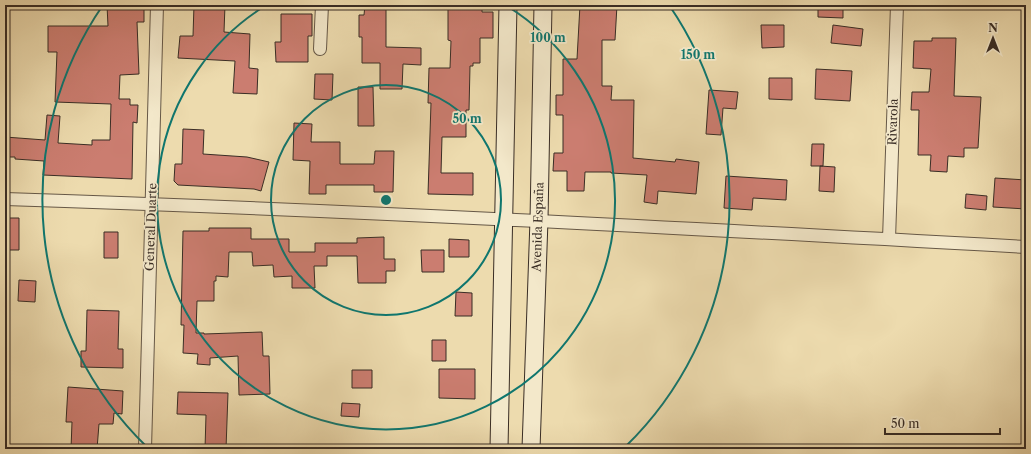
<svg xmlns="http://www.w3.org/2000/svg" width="1031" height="454" font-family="'Libre Caslon Text',serif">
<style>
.building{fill:#cb7d70;stroke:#392d25}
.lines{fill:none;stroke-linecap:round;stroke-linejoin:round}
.street-casing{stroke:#665847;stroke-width:14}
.secondary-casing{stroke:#392d25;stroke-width:19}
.street{stroke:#f3e8ca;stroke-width:12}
.secondary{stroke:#f3e8ca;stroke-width:17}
.ring{fill:none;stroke:#0f766e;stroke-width:2}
.labels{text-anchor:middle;stroke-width:3.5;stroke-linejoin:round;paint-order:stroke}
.street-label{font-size:12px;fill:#392d25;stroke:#f3e8ca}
.centre{fill:#0f766e;stroke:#f3e8ca;stroke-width:2}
.ring-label{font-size:12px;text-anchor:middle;font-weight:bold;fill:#0f766e;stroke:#f3e8ca;stroke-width:3.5;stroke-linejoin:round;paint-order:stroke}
</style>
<rect width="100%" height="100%" fill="#eddbae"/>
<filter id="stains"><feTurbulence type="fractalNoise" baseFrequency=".005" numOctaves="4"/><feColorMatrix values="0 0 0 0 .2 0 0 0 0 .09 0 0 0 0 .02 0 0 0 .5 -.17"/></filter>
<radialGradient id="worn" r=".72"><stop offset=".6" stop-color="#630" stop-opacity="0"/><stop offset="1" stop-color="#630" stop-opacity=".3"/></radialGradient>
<path class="building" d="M107,5h37v17h-7l2,52 -19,1 -1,24h11v6h8l-1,18 -4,-1 -1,57 -89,-4 1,-14 -29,-2v-2h-10v-20l40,3 2,-25 13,1 -2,27 34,2v-5h18l1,-36 -56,-2 2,-50h-9v-26h60z
M194,5h31l-1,27 26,2 -1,34 9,1 -1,25 -24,-1 2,-32 -57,-3 2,-22h13z
M365,5h21v42l35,1v17l-18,-1 -1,25h-22v-26h-18v-26h-3v-22h5z
M448,5h34v7h11v26h-13v25h-7v3h-3l-1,44h-3v27h-24l-1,36h32v22l-45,-1 3,-91h-3l1,-35h21l1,-27 -3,-1z
M580,5h37l-2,35h-13v46h10l-1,14h23l-1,58 42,4 1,-3 23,3 -3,32 -38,-3 -1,13 -13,-2 3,-27 -36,-2v-1h-26l-1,19h-17v-20h-14l1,-18h9v-38h-7v-20h7v-36h14z
M818,5h25v13l-25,-1z
M281,14h31v22h-4v26h-32l-1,-20h6z
M761,25h23v22l-22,1z
M833,25l30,4 -2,17 -30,-3z
M932,38h24l-2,58 27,1 -3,51h-14v9l-16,-1 -1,16 -17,-1 1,-16h-13l1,-45h-8l1,-18h17l2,-23 -18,-1 1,-27h18z
M816,69l36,2 -2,30 -35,-2z
M315,74h18l-1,26 -18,-1z
M769,78h23v22l-23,-1z
M358,87h15l1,39h-16z
M709,90l29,2 -2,17 -13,-1 -2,27 -15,-1z
M294,123l18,1 -1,18h29v22h34l1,-13h19l-1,41h-19v-7h-48v9h-17l1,-33 -17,-1z
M183,129l21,1 -1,24 44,3 22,5 -8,29 -7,-2 -76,-4 -4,-4 1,-17h7z
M812,144h12l-1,22h-12z
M820,166l15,1 -1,25 -15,-1z
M726,176l61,4 -1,20 -33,-2 -1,12 -28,-2z
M995,178l31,2v29l-33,-2z
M966,194l21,2 -1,14 -21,-2z
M5,218h14v32h-14z
M209,228h42v11h38v13h26v-9h42v-5l27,-1v22h11v12h-9v12h-28l-1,-27h-30v10h-13l1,22h-23v-12l-18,1 -1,-12 -20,1 -1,-14h-23l-1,25 -12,-1v5h-2v20h-17l-1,32h8v1l58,-2 1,24h6l1,38 -31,1 -1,-39 -28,2v7l-13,-1 1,-10 -15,-1 1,-28h-3l2,-94h26z
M104,232h14v26h-14z
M449,239l20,1v17h-20z
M421,250h23v22h-22z
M19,280l17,1 -1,21 -17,-1z
M456,292l16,1v23h-17z
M87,310l32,1 -1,38h5v19l-42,-1v-16h5z
M432,340h14v21h-14z
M439,369h36v30l-36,-1z
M352,370h20v18h-20z
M68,387l55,4 -1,23 -8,-1 -1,11h-14l-2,25h-26l1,-27h-6z
M178,392l50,1 -2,56h-21l1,-34 -29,-1z
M342,403l18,1 -1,13 -18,-1z"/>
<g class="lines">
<g class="street-casing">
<path id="street" d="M320,49l2,-44
M5,199c341,11 681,29 1021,48
M889,239l8,-234
M145,449l12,-444"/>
</g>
<g class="secondary-casing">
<path id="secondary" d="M499,449l9,-444
M531,449l8,-229 4,-215"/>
</g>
<use href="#street" class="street"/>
<use href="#secondary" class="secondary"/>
</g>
<g class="ring">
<circle cx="386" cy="200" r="115"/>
<path d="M507 6A229 229 0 1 1 265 6"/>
<path d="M147 447A344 344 0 0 1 103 5M669 5A344 344 0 0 1 625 447"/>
</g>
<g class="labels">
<g class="street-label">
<text transform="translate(893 122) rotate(-88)" y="4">Rivarola</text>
<text transform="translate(151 227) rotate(-88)" y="4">General Duarte</text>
<text transform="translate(538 227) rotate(-88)" y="4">Avenida España</text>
</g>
</g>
<circle cx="386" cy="200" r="6" class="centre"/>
<g class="ring-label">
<text x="548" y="42">100 m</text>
<text x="698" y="59">150 m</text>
<text x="467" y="123">50 m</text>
</g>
<rect width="1031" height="454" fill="none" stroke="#eddbae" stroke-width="20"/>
<rect x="6" y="6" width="1019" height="442" fill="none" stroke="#392d25" stroke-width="2"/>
<rect x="10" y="10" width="1011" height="434" fill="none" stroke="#392d25"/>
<g transform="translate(993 38)" stroke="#f3e8ca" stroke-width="3" paint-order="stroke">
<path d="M0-3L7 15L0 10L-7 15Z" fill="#392d25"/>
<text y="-6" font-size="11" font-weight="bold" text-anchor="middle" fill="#392d25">N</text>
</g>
<path d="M885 428v6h115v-6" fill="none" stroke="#392d25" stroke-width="2"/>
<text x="891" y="428" font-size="12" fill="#392d25" stroke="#f3e8ca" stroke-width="3" paint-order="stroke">50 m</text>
<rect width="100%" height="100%" filter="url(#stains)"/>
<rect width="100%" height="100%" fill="url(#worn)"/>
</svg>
